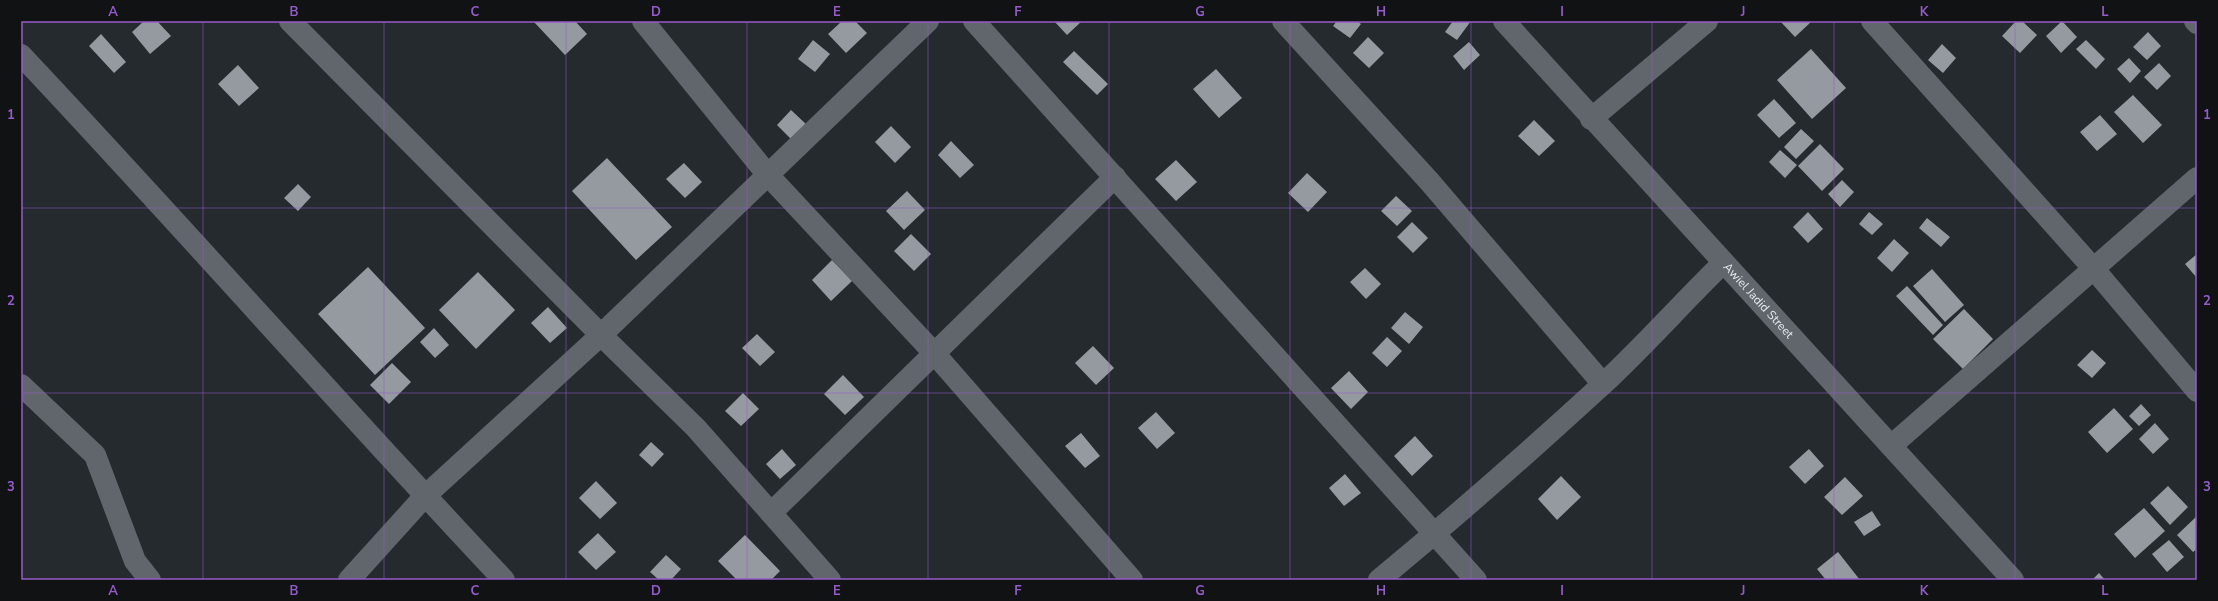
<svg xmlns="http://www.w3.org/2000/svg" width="2218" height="601" font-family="'Nunito Sans',sans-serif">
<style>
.building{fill:#949aa0}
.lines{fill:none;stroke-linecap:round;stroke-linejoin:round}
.minor{stroke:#60666b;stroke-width:22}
.grid{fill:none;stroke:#965bca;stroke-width:1;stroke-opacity:0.55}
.labels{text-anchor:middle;stroke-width:4;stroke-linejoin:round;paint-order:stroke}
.street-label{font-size:12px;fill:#e6e9ed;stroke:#101214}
.neatline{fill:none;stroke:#965bca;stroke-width:1.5}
.grid-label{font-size:13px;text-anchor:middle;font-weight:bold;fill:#965bca}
</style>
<rect width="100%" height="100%" fill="#252a2f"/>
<path class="building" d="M144,21h13l14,15 -21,18 -18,-22z
M535,21h40l12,13 -22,21 -31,-33z
M842,21h13l12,12 -21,20 -18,-19z
M1054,21h28l-15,14z
M1337,21h20l4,3 -11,14 -17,-12z
M1453,21h18l-14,19 -12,-8z
M1780,21h32l-17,16z
M2016,21h6l15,14 -17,18 -18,-17z
M2062,21l15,16 -16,16 -15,-17z
M2148,32l13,14 -14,14 -14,-13z
M101,34l25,28 -12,11 -25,-27z
M1368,37l16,16 -15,15 -16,-15z
M813,40l17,14 -15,18 -17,-13z
M2086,40l19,19 -9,10 -20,-20z
M1469,42l11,13 -16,15 -11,-14z
M1942,44l14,14 -13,15 -15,-13z
M1811,49l35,39 -34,31 -35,-39z
M1074,51l34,33 -11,11 -34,-33z
M2129,58l12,13 -11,12 -13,-14z
M2159,63l12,13 -14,14 -13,-13z
M238,65l21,23 -20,18 -21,-22z
M1216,69l26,29 -23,20 -26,-29z
M2133,95l29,30 -19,18 -29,-31z
M1774,99l22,24 -17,15 -22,-23z
M791,110l16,15 -15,15 -15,-15z
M2100,115l17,19 -20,17 -17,-19z
M1534,120l21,21 -16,15 -21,-20z
M891,126l20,21 -16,16 -20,-21z
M1801,129l13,12 -18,18 -12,-12z
M951,141l23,24 -14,13 -22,-23z
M1820,144l24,25 -22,22 -24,-25z
M1780,150l17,15 -12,13 -16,-16z
M607,158l65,69 -36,33 -64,-69z
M1176,160l21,22 -21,19 -21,-22z
M684,163l18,19 -17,16 -19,-19z
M1307,173l20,19 -19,20 -20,-19z
M1842,180l12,12 -14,15 -12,-13z
M298,184l13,13 -13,14 -14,-13z
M907,191l18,19 -21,20 -18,-19z
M1396,196l16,15 -15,15 -16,-15z
M1808,212l15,17 -15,14 -15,-16z
M1869,212l14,12 -11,11 -13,-11z
M1927,218l23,19 -9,10 -22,-19z
M1412,222l16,16 -15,15 -16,-16z
M911,234l20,20 -17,17 -20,-20z
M1894,239l15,14 -17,19 -15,-14z
M2197,254v24l-12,-14z
M832,260l20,21 -21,20 -19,-21z
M368,267l57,61 -50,47 -57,-61z
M1365,268l16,16 -15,15 -16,-17z
M1932,269l32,36 -19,17 -32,-36z
M478,272l37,38 -39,39 -37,-39z
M1907,286l36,39 -10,10 -37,-39z
M548,307l19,21 -17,15 -19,-20z
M1964,309l29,30 -30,30 -30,-30z
M1405,312l18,15 -14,17 -18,-16z
M434,328l15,17 -14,13 -15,-16z
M757,334l18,18 -15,14 -18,-18z
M1387,337l15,14 -15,16 -15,-14z
M1093,346l21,22 -18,17 -21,-22z
M2092,350l14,13 -14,15 -15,-13z
M392,363l19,19 -22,22 -19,-19z
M1349,371l19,21 -17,17 -20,-21z
M843,375l21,22 -19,18 -21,-21z
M743,393l16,16 -18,17 -16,-15z
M2141,404l10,11 -12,11 -10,-10z
M2114,408l19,21 -26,24 -19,-21z
M1156,412l19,21 -18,16 -19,-21z
M2155,423l14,16 -16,15 -14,-15z
M1081,433l19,23 -15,12 -20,-22z
M1415,436l18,20 -21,20 -18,-20z
M651,442l13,12 -12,13 -13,-12z
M782,449l14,16 -16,14 -14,-15z
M1809,449l15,17 -19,18 -16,-17z
M1345,474l16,19 -17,13 -15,-18z
M1561,476l20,21 -24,23 -19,-21z
M1845,477l18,19 -21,19 -18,-18z
M596,481l21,22 -17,16 -21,-21z
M2168,486l20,21 -18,18 -20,-22z
M2144,508l21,23 -30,27 -21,-24z
M1872,511l9,14 -17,11 -10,-14z
M2197,516v33l-4,3 -16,-17z
M598,533l18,19 -20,18 -18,-18z
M745,535l35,36 -9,9h-34l-19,-19z
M2169,540l15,17 -17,15 -15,-18z
M1838,552l22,28h-34l-9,-11z
M666,555l15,14 -10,11h-12l-9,-8z
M2099,573l6,7h-13z"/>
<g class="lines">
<g class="minor">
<path d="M290,21l311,314 95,93 134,152"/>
<path d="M643,21l124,153 167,179 198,227"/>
<path d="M974,21l502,559"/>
<path d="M1283,21l146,160 174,203"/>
<path id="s1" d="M1504,21l509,559"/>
<path d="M1872,21l221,247 104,123"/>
<path d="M2195,21l2,2"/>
<path d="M21,55c163,173 320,352 483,525"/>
<path d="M1591,119l116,-98"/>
<path d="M21,385l74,70 40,106 15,19"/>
<path d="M1891,446l306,-268"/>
<path d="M771,513l344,-336"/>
<path d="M349,580l76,-84 176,-161 327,-314"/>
<path d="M1379,580c76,-63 150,-128 223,-195 42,-39 80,-82 121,-122"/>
</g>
</g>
<path class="grid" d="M203,21v559M384,21v559M566,21v559M747,21v559M928,21v559M1109,21v559M1290,21v559M1471,21v559M1652,21v559M1834,21v559M2015,21v559M21,208h2176M21,393h2176"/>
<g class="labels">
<g class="street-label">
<text dy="4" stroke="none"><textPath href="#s1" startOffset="378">Awiel Jadid Street</textPath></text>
</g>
</g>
<rect width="2218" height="601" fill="none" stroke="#101214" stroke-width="44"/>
<rect x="22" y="22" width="2174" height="557" class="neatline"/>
<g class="grid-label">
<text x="113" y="16">A</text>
<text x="294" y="16">B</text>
<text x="475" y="16">C</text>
<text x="656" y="16">D</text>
<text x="837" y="16">E</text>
<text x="1018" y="16">F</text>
<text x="1200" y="16">G</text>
<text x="1381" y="16">H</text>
<text x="1562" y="16">I</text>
<text x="1743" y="16">J</text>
<text x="1924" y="16">K</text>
<text x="2105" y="16">L</text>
<text x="11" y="119">1</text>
<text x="2207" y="119">1</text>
<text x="11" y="305">2</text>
<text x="2207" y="305">2</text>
<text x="11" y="491">3</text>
<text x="2207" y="491">3</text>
<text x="113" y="595">A</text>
<text x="294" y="595">B</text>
<text x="475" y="595">C</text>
<text x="656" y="595">D</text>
<text x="837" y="595">E</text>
<text x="1018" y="595">F</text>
<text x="1200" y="595">G</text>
<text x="1381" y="595">H</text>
<text x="1562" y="595">I</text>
<text x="1743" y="595">J</text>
<text x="1924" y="595">K</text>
<text x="2105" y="595">L</text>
</g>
</svg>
